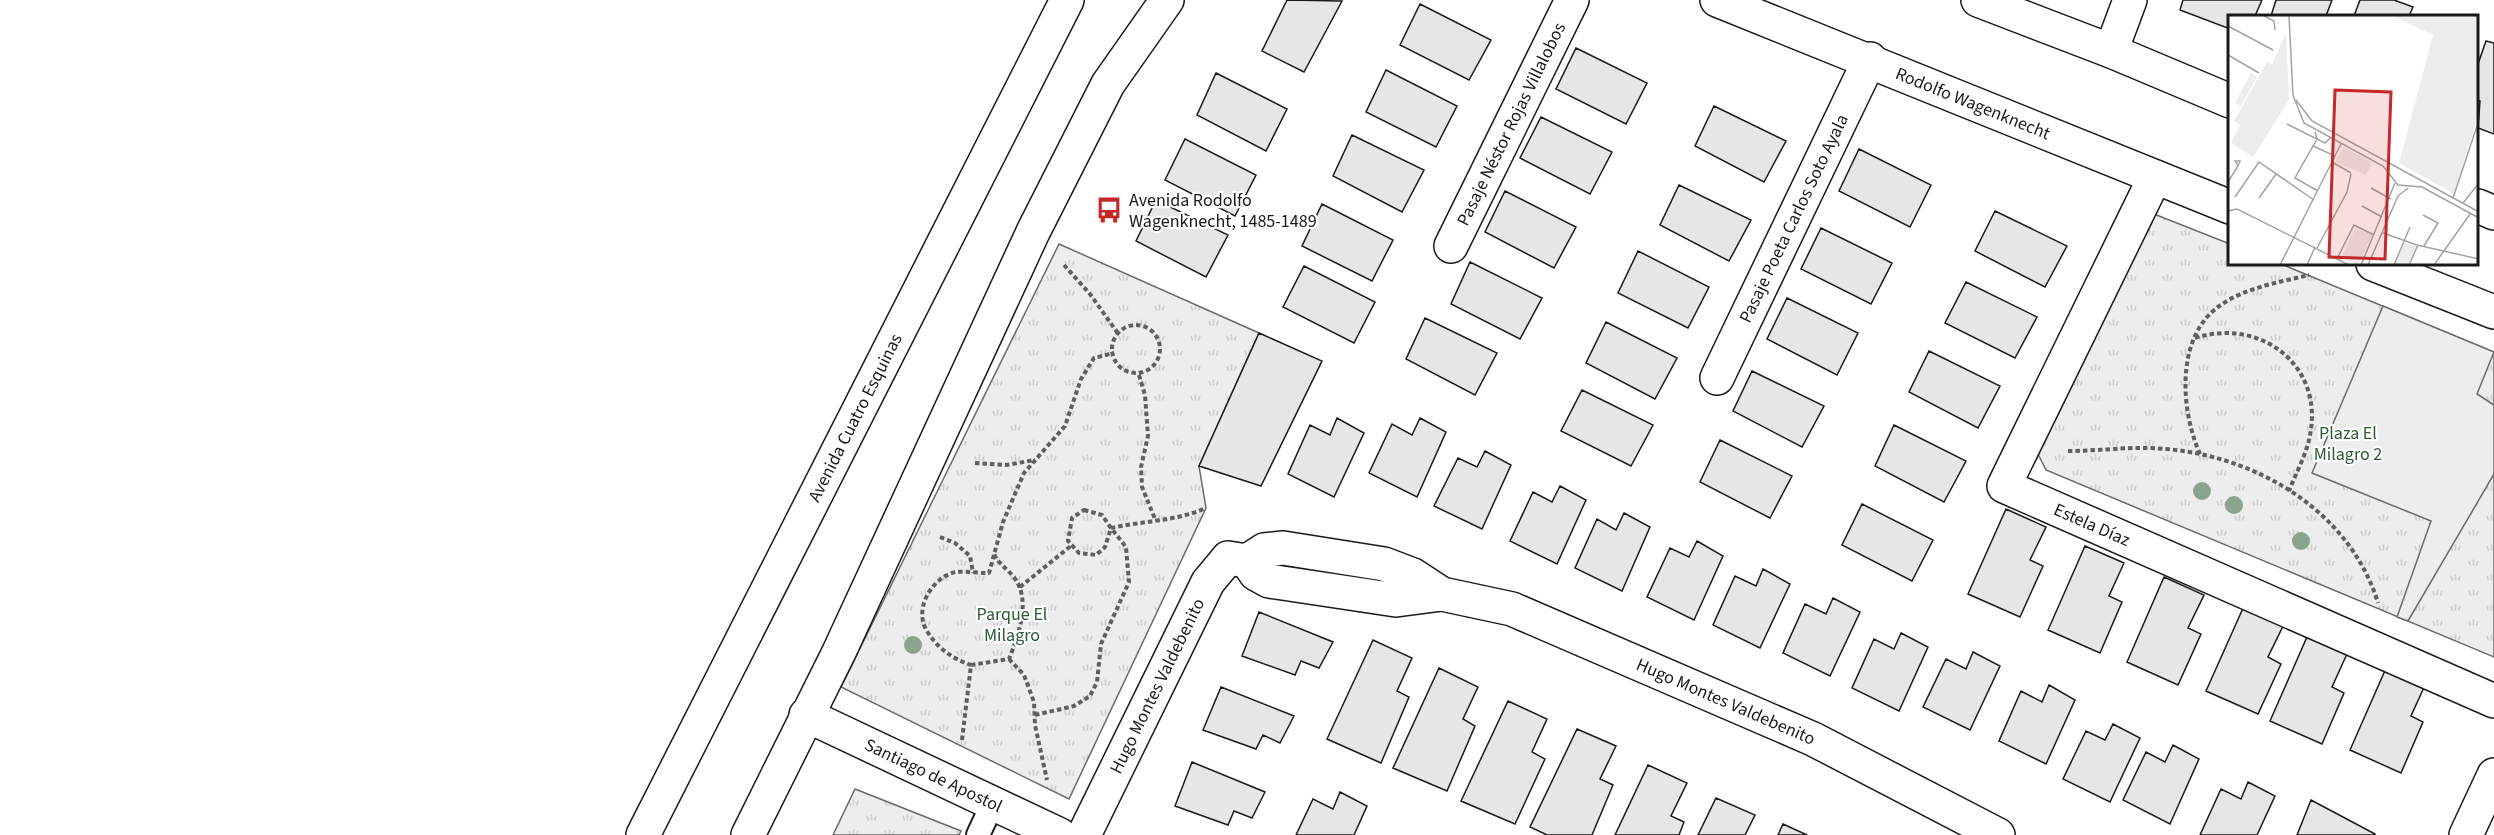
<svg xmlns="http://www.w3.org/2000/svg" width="2494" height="835" font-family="'Source Sans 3',sans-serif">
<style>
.park{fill:url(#park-tufts);stroke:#6a6a6a;stroke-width:1.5}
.built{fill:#ededed;stroke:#6a6a6a;stroke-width:1.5}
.building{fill:#e6e6e6;stroke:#1a1a1a;stroke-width:1.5}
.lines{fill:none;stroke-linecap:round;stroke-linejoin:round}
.lane-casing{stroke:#1a1a1a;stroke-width:26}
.street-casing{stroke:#1a1a1a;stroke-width:36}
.secondary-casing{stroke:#1a1a1a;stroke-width:36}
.path{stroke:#5f5f5f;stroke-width:4;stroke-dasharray:4.5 3;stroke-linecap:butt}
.lane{stroke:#fff;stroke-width:22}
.street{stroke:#fff;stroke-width:33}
.secondary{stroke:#fff;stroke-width:33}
.tree{fill:#8aa48f}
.labels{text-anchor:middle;stroke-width:4.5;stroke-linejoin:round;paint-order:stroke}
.street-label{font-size:18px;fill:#1a1a1a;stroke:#fff}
.poi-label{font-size:18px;fill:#1a1a1a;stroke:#fff;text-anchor:start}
.park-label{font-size:18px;fill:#2b5a34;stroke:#fff}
.inset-road{fill:none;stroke:#a3a3a3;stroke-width:1.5}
.view{fill:#c62828;fill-opacity:0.15;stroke:#c62828;stroke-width:3}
.inset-edge{fill:none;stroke:#1a1a1a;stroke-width:3}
</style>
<defs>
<pattern id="park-tufts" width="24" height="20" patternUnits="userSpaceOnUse" patternTransform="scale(1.5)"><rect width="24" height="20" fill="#ededed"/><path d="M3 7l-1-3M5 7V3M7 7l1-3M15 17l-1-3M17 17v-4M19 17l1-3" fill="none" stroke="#cbcbcb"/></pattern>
</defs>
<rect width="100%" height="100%" fill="#fff"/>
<path class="park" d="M2154,214l76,30v20h51l213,88v305l-448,-187 -10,-20z
M1059,244l200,89 -60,133 7,42 -137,291 -228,-112z
M855,789l106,42 -2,4h-126z"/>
<path class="built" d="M2383,306l111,46 -17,42 17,11v69l-86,147 -11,-4 34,-96 -119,-48z"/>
<path class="building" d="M1287,0l55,1 -38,71 -42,-21z
M2183,0h79l-7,16h-25v13l-50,-19z
M2276,0h56l-6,16h-55z
M2360,0h34l19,7 -4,9h-55z
M1420,4l71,36 -22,40 -69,-35z
M2486,41l8,2v91l-16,-6 2,-27 -2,-1v-36z
M1576,48l71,35 -21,41 -70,-35z
M1386,70l71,36 -21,41 -70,-35z
M1216,73l71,36 -21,42 -69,-36z
M1714,106l72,35 -22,41 -69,-36z
M1541,117l71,35 -22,42 -70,-36z
M1352,135l72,35 -22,42 -69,-36z
M1185,139l71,36 -21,41 -70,-36z
M1859,149l72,36 -21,42 -71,-36z
M1679,185l72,35 -22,41 -69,-36z
M1505,191l71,36 -22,41 -69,-36z
M1156,200l72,35 -22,42 -70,-36z
M1322,204l71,36 -21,41 -70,-35z
M1995,211l72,35 -22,41 -70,-36z
M1821,228l71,35 -21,41 -70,-35z
M1638,251l71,36 -21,41 -70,-35z
M1470,262l72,36 -22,41 -69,-35z
M1304,266l71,36 -21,41 -71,-36z
M1966,282l71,35 -22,41 -70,-35z
M1787,298l71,35 -21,42 -70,-36z
M1425,318l72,35 -22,42 -69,-36z
M1606,322l71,36 -22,41 -69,-36z
M1259,333l63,28 -61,125 -62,-20z
M1929,351l71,35 -22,42 -69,-36z
M1752,371l72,35 -22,41 -69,-36z
M1582,390l71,35 -22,41 -70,-35z
M1337,418l27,15 -30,64 -46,-23 22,-49 20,10z
M1420,418l26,14 -29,65 -48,-24 23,-49 20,11z
M1894,425l72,36 -22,41 -69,-36z
M1720,440l72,36 -22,42 -70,-36z
M1485,451l26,14 -29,64 -48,-23 24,-48 19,9z
M1560,486l26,14 -29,64 -47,-23 23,-49 19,10z
M1862,504l71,36 -21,41 -70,-36z
M2006,509l40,18 -16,33 13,6 -23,51 -52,-23z
M1624,513l26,14 -28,64 -47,-23 22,-49 19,11z
M1697,541l26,15 -29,64 -47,-23 23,-49 19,9z
M2085,546l39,17 -15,33 13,6 -22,51 -52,-23z
M1763,569l27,15 -30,64 -47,-23 22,-49 21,10z
M2164,577l40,18 -16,33 13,6 -23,51 -51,-23z
M1833,598l27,14 -30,64 -47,-23 22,-49 21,10z
M2244,606l40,18 -16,33 13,7 -23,50 -52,-23z
M1259,612l74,30 -14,26 -18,-7 -6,14 -53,-19z
M1901,633l27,14 -29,64 -47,-23 22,-49 20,10z
M2307,637l40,17 -15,33 12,6 -22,51 -52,-23z
M1373,640l39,18 -15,33 12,6 -28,66 -54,-24z
M1973,652l27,14 -30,64 -47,-23 23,-48 20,10z
M2387,666l39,17 -15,33 12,6 -22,51 -51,-23z
M1439,668l39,19 -15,32 12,7 -28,65 -54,-23z
M2049,685l26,15 -29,64 -47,-23 22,-50 21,11z
M1221,687l73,29 -14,27 -17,-8 -7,14 -53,-19z
M1508,701l39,18 -15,33 13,7 -30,65 -54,-23z
M2113,724l27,14 -30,64 -47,-23 23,-48 19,9z
M1577,729l39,17 -16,33 13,6 -21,50h-45l-17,-8z
M2173,745l26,14 -29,65 -47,-24 23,-48 19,10z
M1192,762l73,30 -13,26 -18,-7 -6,14 -53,-19z
M1648,765l39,18 -16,33 13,6 -5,13h-64z
M2248,782l27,14 -18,39h-57l21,-46 20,10z
M1340,792l27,14 -13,29h-58l17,-36 20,10z
M1716,798l39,17 -10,20h-47z
M2311,800l64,34v1h-78z
M1783,824l24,11h-29z"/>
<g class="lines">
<g class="lane-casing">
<path id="lane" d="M978,835l14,-30"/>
</g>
<g class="street-casing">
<g id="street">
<path d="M2111,51l19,-51"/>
<path id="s1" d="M2155,177l-151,309 490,215"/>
<path id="s2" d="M1451,246l121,-246"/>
<path id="s3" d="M1717,378l153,-319"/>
<path d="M1247,561l9,13 13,7 127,19 46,-6"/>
<path id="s4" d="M806,715l254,120"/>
<path id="s5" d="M1084,835l124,-253 20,-24 19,3 17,-11 19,-2 101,16 29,11 29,19 70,15 301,130 185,96"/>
</g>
</g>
<g class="secondary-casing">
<g id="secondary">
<path id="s6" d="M1717,0l513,207"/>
<path d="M1978,0l133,51 119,50"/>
<path d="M2478,206l16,7"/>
<path d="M2373,264l121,48"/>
<path id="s7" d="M643,835l424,-835"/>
<path d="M748,835l91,-183 194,-420 75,-148 59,-84"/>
<path d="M2466,835l28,-60"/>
</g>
</g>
<path class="path" d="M1064,265l26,29 27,38
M1112 349a24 24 0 1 1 48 0a24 24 0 1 1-48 0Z
M2195,338c65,-21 129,27 115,97 -3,18 -14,38 -21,56
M1139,375l6,20 3,41 -7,31 1,20 13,32
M2068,451c24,0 49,-3 73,-3 100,-1 207,56 237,155
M2200,454c-18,-40 -24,-106 10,-140 25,-25 66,-31 99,-39
M975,463l31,2 29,-5
M1084,510l18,5 9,13 -6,19 -9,8 -17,-2 -11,-12 4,-23z
M940,537l15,6 15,13 3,17
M1020,587l52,-42
M1009,659l15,16 10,27 1,23 12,55
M971,665l38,-6c10,-25 23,-60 4,-83 -7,-8 -14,-12 -19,-22
M1035,715l39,-9 16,-10 7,-14 4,-38 28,-62 -3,-35 -15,-19c31,-7 66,-7 95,-20
M962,740l9,-75c-18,-6 -34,-17 -44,-34 -14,-22 5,-54 29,-59 10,-1 23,1 33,1l14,-51 21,-49 41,-47 16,-47 13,-21 20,-5"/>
<use href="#lane" class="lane"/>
<use href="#street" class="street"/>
<use href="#secondary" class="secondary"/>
</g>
<g class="tree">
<circle cx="2202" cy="491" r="9"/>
<circle cx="2234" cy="505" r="9"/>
<circle cx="2301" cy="541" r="9"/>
<circle cx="913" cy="645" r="9"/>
</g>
<defs>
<g id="bus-bare" transform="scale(2.07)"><path d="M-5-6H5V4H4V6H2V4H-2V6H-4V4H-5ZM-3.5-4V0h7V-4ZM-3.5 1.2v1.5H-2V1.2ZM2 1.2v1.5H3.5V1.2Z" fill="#c62828" stroke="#fff" stroke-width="2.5" paint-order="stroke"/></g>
</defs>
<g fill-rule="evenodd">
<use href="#bus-bare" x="1109" y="210"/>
</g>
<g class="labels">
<g class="street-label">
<text dy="6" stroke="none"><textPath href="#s6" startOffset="276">Rodolfo Wagenknecht</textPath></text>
<text dy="6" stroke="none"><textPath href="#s2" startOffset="136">Pasaje Néstor Rojas Villalobos</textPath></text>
<text dy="6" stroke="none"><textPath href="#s3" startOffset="177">Pasaje Poeta Carlos Soto Ayala</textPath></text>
<text dy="6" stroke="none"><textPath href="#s7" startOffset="468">Avenida Cuatro Esquinas</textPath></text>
<text dy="6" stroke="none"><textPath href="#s1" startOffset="440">Estela Díaz</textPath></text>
<text dy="6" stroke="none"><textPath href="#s5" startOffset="166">Hugo Montes Valdebenito</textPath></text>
<text dy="6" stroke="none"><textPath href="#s5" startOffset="844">Hugo Montes Valdebenito</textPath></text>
<text dy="6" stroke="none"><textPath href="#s4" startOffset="141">Santiago de Apostol</textPath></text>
</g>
<g class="poi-label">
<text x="1129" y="206">Avenida Rodolfo<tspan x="1129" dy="21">Wagenknecht, 1485-1489</tspan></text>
</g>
<g class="park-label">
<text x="2348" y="439">Plaza El<tspan x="2348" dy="21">Milagro 2</tspan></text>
<text x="1012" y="620">Parque El<tspan x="1012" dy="21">Milagro</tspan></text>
</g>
</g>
<g transform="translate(2228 15)">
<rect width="250" height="250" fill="#fff"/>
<path d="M58,18l3,67 -36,57 -22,-14 9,-18 -6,-4 33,-59 5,2zM23,58l6,4 -16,29 -6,-3z" fill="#ededed"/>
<path d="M115,132l29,15 -6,13 -31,-13zM127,213l17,7 -14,30 -17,-7zM176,228l13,3 -8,17 -11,2 -3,-1z" fill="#ededed"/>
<path d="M165,1h85v100l-24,78 -55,-31 34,-128z" fill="#ededed"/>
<path class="inset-road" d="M36,1l10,5 1,9M61,1l4,79 11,28 79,43 15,19 24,2 57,31M0,11l45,24M0,40l31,18M68,85l16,21 167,91M59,109l30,15 -4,7M87,117l2,7 8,4 5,-5M104,147l19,11M0,167l10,-16 -3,-5h5l-2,5M143,173l20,11M90,176l-23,-13 18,-32 22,10M7,182l24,-35 55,38M31,183l17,-24M225,183l26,-78M235,188l16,-20M134,191l20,11M0,196l9,-2 112,56M195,200l15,8 -14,23M155,218l34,12 62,14M89,233l30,-56 4,-18M109,244l17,-34 20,10M52,250l61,-121M79,250l8,-18M133,250l34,-82M140,250l30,-69 10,-8M166,250l16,-38M181,250l9,-20M206,250l36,-51"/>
<path class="view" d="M107,75l56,2 -6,167 -56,-2z"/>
<rect width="250" height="250" class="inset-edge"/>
</g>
</svg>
